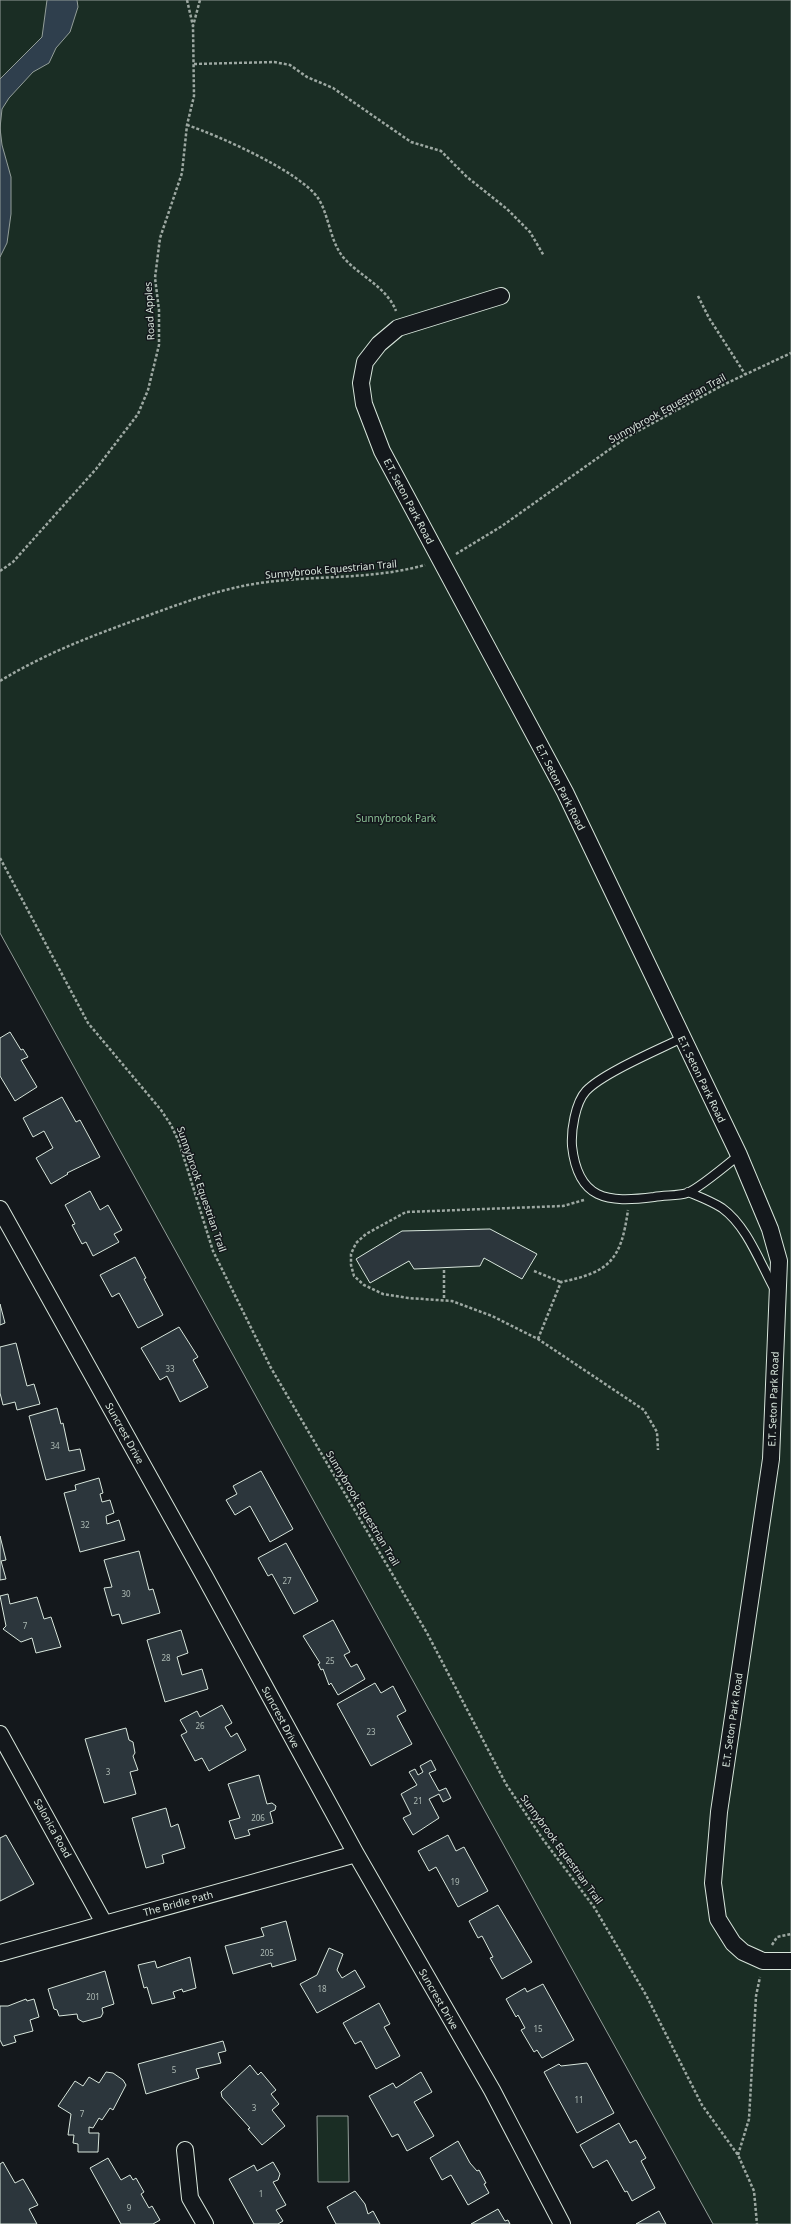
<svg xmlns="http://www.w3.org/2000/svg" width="791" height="2224" font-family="'Noto Sans',sans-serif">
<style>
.green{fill:#1a2d24;stroke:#939e99}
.water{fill:#2f3f4d;stroke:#939e99}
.building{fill:#2c363c;stroke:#d8e6dc}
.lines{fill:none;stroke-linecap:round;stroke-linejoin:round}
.service-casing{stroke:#d8e6dc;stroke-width:10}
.minor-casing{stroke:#d8e6dc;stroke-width:18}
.path{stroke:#9da8a2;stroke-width:2.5;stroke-dasharray:3 2;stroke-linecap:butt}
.service{stroke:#14181c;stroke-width:8}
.minor{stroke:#14181c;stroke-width:16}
.labels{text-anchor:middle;stroke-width:3;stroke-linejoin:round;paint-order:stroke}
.number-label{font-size:8px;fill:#adbab4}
.street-label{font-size:10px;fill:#d8e6dc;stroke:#14181c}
.park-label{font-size:10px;fill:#8ac095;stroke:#14181c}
</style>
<rect width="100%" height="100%" fill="#14181c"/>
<path class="green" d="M0,0h791v2224h-78l-713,-1291z
M317,2116h31l1,66h-31z"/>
<path class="water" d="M47,0h30l1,7 -8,25 -14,16 -7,15 -16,9 -24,26 -7,11 -2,19 2,17 9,32v37l-4,29 -7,14v-178l42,-42z"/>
<path class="building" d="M10,1032l11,18 2,-1 5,8 -7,3 16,27 -22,14 -15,-25v-38z
M62,1097l14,25 4,-2 20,37 -33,16 1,1 -17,10 -15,-26 17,-10 -9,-17 -11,6 -10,-19z
M90,1191l10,19 8,-5 14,25 -8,4 5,8 -26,14 -7,-14 -4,2 -10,-19 3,-1 -10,-19z
M490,1229l47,25 -15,25 -38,-21 -4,8 -66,3 -5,-8 -39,22 -14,-24 46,-28z
M135,1257l11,21 -2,1 19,36 -25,13 -19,-35 -7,4 -12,-22z
M0,1304l5,19 -5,2z
M179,1327l19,30 -5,3 15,27 -28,15 -13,-26 -7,4 -19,-32z
M16,1343l11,43 7,-2 6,20 -23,6 -2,-8 -12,3 -3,-12v-46z
M57,1408l4,16 2,-1 6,28 11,-2 5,21 -39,10 -17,-64z
M261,1471l32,58 -23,13 -20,-36 -15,9 -9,-15 11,-6 -4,-8z
M99,1478l4,15 -3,1 2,8 8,-2 4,13 -8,3 1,8 12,-4 6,20 -45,12 -16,-59 12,-3 -1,-5z
M0,1536l6,24 -5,1 5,18 -6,1z
M286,1543l32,58 -24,13 -22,-40 -4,2 -10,-18z
M139,1551l10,39 4,-1 7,24 -38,11 -3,-10 -7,2 -8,-28 8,-1 -8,-27z
M8,1594l2,10 27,-7 7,22 7,-2 10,30 -25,6 -4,-15 -11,4 -18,-13 3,-3 -6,-30z
M333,1620l17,32 -6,3 7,12 6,-3 8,15 -27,16 -7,-12 -2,2 -6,-16 -2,1 -3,-6 2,-1 -17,-27z
M181,1630l7,23 -11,4 5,18 20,-6 6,20 -43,13 -18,-62z
M375,1683l6,10 12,-7 13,25 -9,5 15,28 -41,22 -34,-62z
M222,1705l10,18 -7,4 6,10 6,-4 9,17 -37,21 -7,-13 -7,3 -14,-26 6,-3 -7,-12 17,-9 3,6z
M126,1728l3,12 4,2 2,11 -2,3 5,14 -8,2 6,22 -32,9 -19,-64z
M431,1760l5,10 -7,3 10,18 7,-3 5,10 -8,4 -4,-8 -10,5 10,19 -26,17 -10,-17 8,-4 -10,-20 16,-9 -8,-13 6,-3 3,6 5,-3 -3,-6z
M259,1775l8,29 5,-1 4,3 -1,4 -5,2 3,11 -25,7 2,5 -15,4 -6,-18 11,-3 -12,-34z
M166,1808l5,19 7,-3 7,24 -23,7 2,8 -18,5 -14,-50z
M6,1835l28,49 -34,17v-63z
M448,1835l8,16 8,-4 24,44 -30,16 -22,-40 -7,4 -11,-20z
M498,1905l34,57 -30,17 -12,-21 3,-1 -11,-21 -4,2 -9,-17z
M286,1921l10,39 -24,7 -1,-4 -38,11 -8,-28 39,-10 -3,-8z
M329,1948l14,6 -6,16 5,8 13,-8 10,17 -48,26 -17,-29 17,-9z
M190,1957l6,31 -13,4 -1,-3 -9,3 2,6 -23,6 -5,-17 -3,1 -6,-23 17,-4 2,7z
M105,1971l9,33 -12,4 1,5 -2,4 -18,5 -5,-3 -1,-5 -18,2 -2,-6 -3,-1 -6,-20z
M543,1984l31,56 -32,18 -5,-8 -3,2 -13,-22 4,-2 -7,-13 -2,2 -10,-18 19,-11 2,4z
M26,1999l1,2 7,-2 5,18 -9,3 3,11 -19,5 2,6 -13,4 -3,-6v-34h8z
M379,2003l11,21 -6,3 16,29 -24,13 -15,-28 -6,3 -12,-21z
M223,2041l3,10 -8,2 3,10 -25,6 3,9 -53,16 -8,-30z
M587,2063l27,50 -37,20 -33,-61 15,-8 2,2z
M250,2065l8,10 3,-3 15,18 -5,4 8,10 -7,6 13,16 -23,19 -14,-16 2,-1 -28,-31 -1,-5z
M106,2072l7,1 10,7 3,5 -13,25 -3,-2 -8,12 -3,-2 -6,10 -4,-1v6h10l-1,19h-20v-8l-5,-1 1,-8h-6l3,-21 -13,-8 17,-25 8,5 6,-9 10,6z
M421,2072l11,20 -18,10 20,34 -27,15 -9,-17 -6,3 -23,-41 24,-13 3,5z
M619,2123l11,20 6,-3 10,18 -5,3 14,27 -23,13 -5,-10 -2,1 -18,-32 -14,8 -13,-23z
M458,2141l12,22 7,8 2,-1 7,13 -2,1 5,9 -21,12 -17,-30 -9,5 -12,-22z
M108,2158l13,22 9,-5 3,5 3,-2 8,14 -3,2 8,14 3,-2 8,14 -7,4h-32l-31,-56z
M3,2162l12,21 8,-4 15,26 -9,4 8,15h-37v-60z
M273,2162l7,12 -2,6 -5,2 13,23 -10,5 7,11 -5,3h-24l-25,-45 25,-14 3,6z
M355,2191l10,13 3,10 5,-3 7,13h-44l-9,-17z
M498,2209l7,12 3,-1 2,4h-39z
M659,2211l7,13h-30z"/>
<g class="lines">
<g class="service-casing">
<path id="service" d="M682,1038c-24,12 -79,35 -96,53 -11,12 -15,40 -14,55 6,54 35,57 82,51 11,-2 24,-1 33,-4 11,-4 41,-29 52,-38
M688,1192c12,5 23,9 34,16 25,18 38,55 53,82"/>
</g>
<g class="minor-casing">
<path id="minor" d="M501,296l-103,32 -19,16 -14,18 -4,21 3,21 18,47 183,341 174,363 31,74 9,32 -8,198 -52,353 -6,71 5,36 15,24 10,9 20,9h28
M0,1209l205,368 151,277 136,236 70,134
M0,1734l104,189
M0,1953l356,-99
M185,2150l5,48 15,26"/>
</g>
<path class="path" d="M187,0l6,26
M194,64l80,-2 16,3 17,12 26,11 78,54 30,9 26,26 40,32 23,23 14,24
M187,125c32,11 112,46 131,73 11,17 12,43 25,59 15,18 44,30 53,54
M698,296l11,22 36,56
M456,554l46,-28 125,-89 96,-52 68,-32
M0,571l13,-9 83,-93 42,-55 10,-24 11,-45v-35l-4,-32 5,-40 22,-65 5,-48 7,-29 -1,-70 7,-26
M0,681c46,-28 94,-46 144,-64 38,-14 75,-28 116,-34 55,-8 111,-3 165,-18
M0,858l88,165 73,87 10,15 8,17 34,109 58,117 156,265 79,151 36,54 52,69 52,88 56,110 36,50 16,36 3,33
M584,1200l-21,6 -157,6 -40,22 -10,9 -5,11v11l3,11 10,9 19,9 25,4 44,3 40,15 46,23 106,71 13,22 1,18
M444,1270v29
M534,1271l27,11
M538,1339l23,-57c49,-10 60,-22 67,-72
M772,1945l5,-8 14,-3
M738,2155l11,-36 7,-123 4,-19"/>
<use href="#service" class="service"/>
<use href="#minor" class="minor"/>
</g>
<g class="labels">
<g class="number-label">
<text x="170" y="1372">33</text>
<text x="55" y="1449">34</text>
<text x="85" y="1528">32</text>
<text x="287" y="1584">27</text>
<text x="126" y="1597">30</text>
<text x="25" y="1629">7</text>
<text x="166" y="1661">28</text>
<text x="330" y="1664">25</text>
<text x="200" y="1729">26</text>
<text x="371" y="1735">23</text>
<text x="108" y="1775">3</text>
<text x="418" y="1804">21</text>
<text x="258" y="1821">206</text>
<text x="455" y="1885">19</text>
<text x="267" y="1956">205</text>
<text x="322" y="1992">18</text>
<text x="93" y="2000">201</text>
<text x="538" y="2032">15</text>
<text x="174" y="2073">5</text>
<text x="579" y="2103">11</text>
<text x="254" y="2111">3</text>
<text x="82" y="2117">7</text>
<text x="261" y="2197">1</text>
<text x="129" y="2211">9</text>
</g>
<g class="street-label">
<text transform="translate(149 311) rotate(-93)" y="4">Road Apples</text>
<text transform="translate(667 408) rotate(-29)" y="4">Sunnybrook Equestrian Trail</text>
<text transform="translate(409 501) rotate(62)" y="4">E.T. Seton Park Road</text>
<text transform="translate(331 569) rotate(-5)" y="4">Sunnybrook Equestrian Trail</text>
<text transform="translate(561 787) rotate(63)" y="4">E.T. Seton Park Road</text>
<text transform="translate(702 1079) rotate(64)" y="4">E.T. Seton Park Road</text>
<text transform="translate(202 1189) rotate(71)" y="4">Sunnybrook Equestrian Trail</text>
<text transform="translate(773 1399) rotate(-88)" y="4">E.T. Seton Park Road</text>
<text transform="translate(125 1433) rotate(61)" y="4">Suncrest Drive</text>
<text transform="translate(363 1508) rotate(59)" y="4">Sunnybrook Equestrian Trail</text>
<text transform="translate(281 1717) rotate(62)" y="4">Suncrest Drive</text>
<text transform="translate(732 1720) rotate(-82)" y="4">E.T. Seton Park Road</text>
<text transform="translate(53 1828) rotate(61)" y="4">Salonica Road</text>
<text transform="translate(562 1849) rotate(54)" y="4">Sunnybrook Equestrian Trail</text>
<text transform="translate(178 1903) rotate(-15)" y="4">The Bridle Path</text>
<text transform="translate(439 1999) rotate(60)" y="4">Suncrest Drive</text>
</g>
<g class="park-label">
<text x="396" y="822">Sunnybrook Park</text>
</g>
</g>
</svg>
